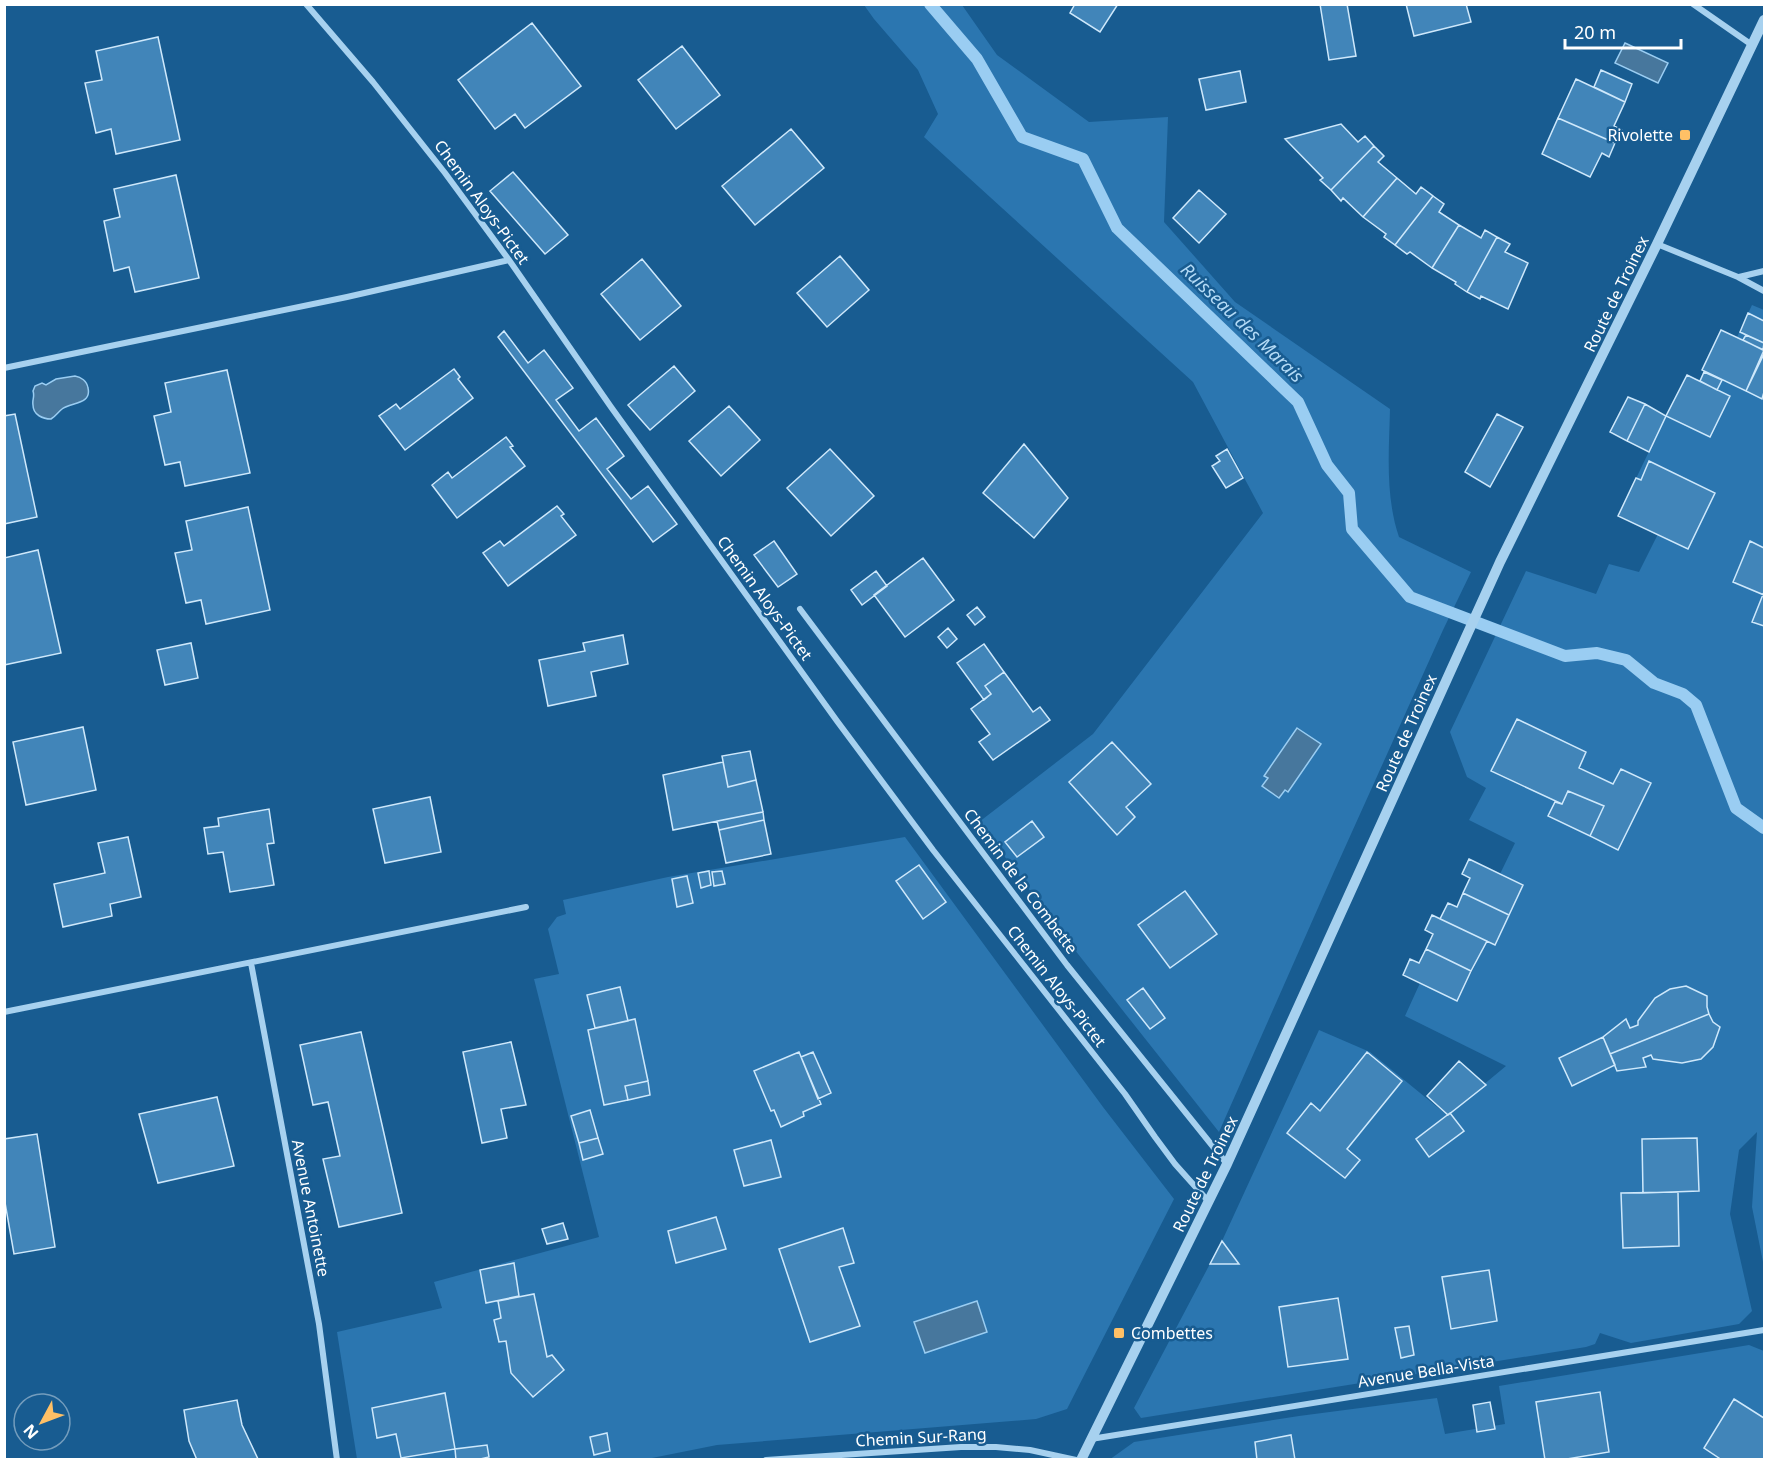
<svg xmlns="http://www.w3.org/2000/svg" width="1769" height="1464" font-family="'Noto Sans',sans-serif">
<style>
.green{fill:#2b76b0}
.water{fill:#47779d;stroke:#9acdf2;stroke-width:1.5}
.lines{fill:none;stroke-linecap:round;stroke-linejoin:round}
.stream{stroke:#9acdf2;stroke-width:12}
.building{fill:#4185b9;stroke:#cee8fb;stroke-width:1.5}
.minor{stroke:#a7d1ef;stroke-width:6}
.tertiary{stroke:#a7d1ef;stroke-width:10}
.poi-dot{fill:#ffc066;stroke:#185c91;stroke-width:2}
.labels{text-anchor:middle;stroke-width:5;stroke-linejoin:round;paint-order:stroke}
.poi-label{font-size:16px;fill:#fff;stroke:#185c91;text-anchor:end}
.street-label{font-size:16px;fill:#fff;stroke:#185c91}
.water-label{font-size:18px;font-style:italic;fill:#b3daf6;stroke:#185c91}
</style>
<rect width="100%" height="100%" fill="#185c91"/>
<path class="green" d="M864,5h98l35,50 92,67 79,-5 -4,105 71,80 155,107c-1,42 -5,87 9,128l72,35 -28,58 -110,244 -114,258 -156,-197 -84,-113 114,-88 170,-221 -70,-131 -269,-245 14,-23 -20,-44 -44,-51z
M1752,305l12,5v957l-12,-60 5,-75 -18,18 -9,64 22,97 -13,13 -108,19 -31,-10 -5,11 -9,3 -445,71 -7,-10 88,-167 97,-211 51,22 77,63 59,-49 -101,-50 15,-33 38,17 29,-59 8,4 28,-60 -23,-11 15,-31 -46,-23 17,-32 -19,-11 -17,-45 76,-161 70,23 13,-30 30,8 19,-38 -40,-18 48,-100 51,-26 4,-10 -19,-10 19,-40 16,7z
M905,837l198,270 71,92 -107,210 -31,10 -319,26 -70,14h-290l-20,-127 105,-24 -8,-26 165,-45 -65,-258 25,-5 -11,-45 9,-12 9,-3 -3,-14 105,-23z
M1749,1345l15,6v108l-655,1 25,-18 165,-26 138,-18 8,36 60,-10 -6,-38z"/>
<path class="water" d="M1625,43l43,20 -10,20 -43,-20z
M75,376c6,1 12,5 13,12 4,17 -18,14 -26,21 -4,3 -6,7 -11,10 -8,0 -18,-4 -18,-14 -1,-6 2,-8 0,-14l2,-5 7,-3 4,2 10,-6z
M1297,728l24,16 -33,48 -3,-2 -6,8 -17,-12 6,-8 -4,-2z
M977,1301l10,31 -62,21 -11,-31z"/>
<g class="lines">
<path class="stream" d="M930,4l47,55 45,78 61,22 34,69 181,174 29,63 22,28 3,36 58,68 155,59 32,-3 29,7 28,23 29,11 13,11 40,103 28,20"/>
</g>
<path class="building" d="M1075,4h43l-18,28 -30,-19z
M1320,4h27l9,52 -27,4z
M1406,4h60l5,18 -57,14z
M532,23l49,63 -56,42 -10,-14 -20,15 -37,-49z
M158,37l22,103 -64,14 -5,-25 -15,4 -11,-50 17,-3 -6,-29z
M682,46l38,49 -44,34 -38,-49z
M1601,70l31,14 -7,18 -31,-15z
M1240,71l6,31 -40,8 -7,-31z
M1576,79l49,23 -11,24 8,4 -7,13 -57,-25z
M1558,118l57,25 -6,14 -7,-4 -12,24 -48,-23z
M1341,124l17,18 7,-6 9,10 -43,44 -11,-10 3,-2 -38,-39z
M791,129l33,39 -69,57 -33,-39z
M1374,146l10,10 -6,6 19,16 -34,39 -20,-19 -2,3 -10,-11z
M513,172l55,63 -23,19 -55,-63z
M176,175l23,103 -64,14 -6,-25 -15,4 -10,-50 16,-4 -6,-28z
M1397,178l19,16 5,-7 12,9 -38,49 -11,-8 2,-3 -23,-17z
M1199,190l27,24 -27,29 -26,-25z
M1433,196l11,8 -5,8 20,13 -27,43 -22,-16 -3,2 -12,-9z
M1459,225l22,13 4,-8 12,7 -30,55 -12,-8 1,-2 -24,-14z
M1497,237l13,7 -5,8 23,11 -20,46 -27,-13 -1,3 -13,-7z
M840,256l29,34 -42,37 -30,-34z
M642,259l39,47 -41,34 -39,-46z
M1748,313l16,8v22l-24,-11z
M1721,330l43,20 -18,41 -44,-21z
M504,331l24,32 16,-13 29,38 -17,12 23,31 17,-13 28,38 -17,13 24,30 17,-13 29,38 -24,18 -155,-205z
M1746,335l18,8 -1,7 -20,-10z
M1763,356l1,1v35l-2,7 -16,-8z
M674,366l21,25 -45,39 -22,-25z
M454,369l6,8 -2,2 15,19 -68,52 -26,-34 17,-12 4,5z
M227,370l23,103 -65,13 -5,-24 -15,3 -11,-49 17,-4 -6,-29z
M1704,372l18,8 -5,10 -17,-9z
M1687,375l43,21 -20,41 -44,-21z
M1628,397l17,7 -18,37 -17,-9z
M1645,404l21,12 -17,36 -22,-11z
M729,406l31,34 -39,36 -32,-35z
M15,414l22,103 -33,7v-108z
M1497,414l26,13 -33,60 -25,-15z
M506,437l7,9 -3,1 15,19 -68,52 -25,-33 16,-13 4,6z
M1024,444l44,54 -34,40 -51,-45z
M830,449l44,47 -43,40 -44,-48z
M1227,449l16,29 -17,10 -14,-22 8,-5 -4,-5z
M1649,461l66,32 -27,56 -70,-33 18,-38 5,2z
M557,506l7,8 -3,2 15,19 -68,51 -25,-33 17,-12 4,5z
M248,507l22,103 -64,14 -5,-24 -15,3 -11,-50 17,-3 -6,-29z
M774,541l23,33 -19,13 -24,-32z
M1750,541l14,7v47l-31,-13z
M38,550l23,103 -57,12v-107z
M923,558l31,42 -49,37 -31,-42z
M876,571l11,15 -25,19 -11,-15z
M1764,592v34l-12,-4z
M977,607l8,10 -10,8 -8,-10z
M948,628l9,11 -10,9 -9,-11z
M623,635l5,29 -37,8 5,24 -48,10 -9,-46 46,-9 -2,-8z
M191,643l7,35 -33,7 -8,-35z
M984,644l20,28 -19,14 6,8 -7,6 -27,-37z
M1004,672l29,40 7,-5 10,13 -57,40 -14,-18 11,-8 -19,-25 20,-15 -6,-8z
M1517,719l69,33 -7,16 34,16 8,-15 30,14 -33,67 -28,-14 14,-30 -36,-15 -6,13 -71,-33z
M83,727l13,63 -70,15 -13,-63z
M1112,742l39,42 -25,23 9,10 -18,18 -48,-53z
M750,751l6,29 -28,7 -6,-31z
M723,762l5,25 28,-7 7,32 -90,18 -10,-55z
M1568,791l36,15 -14,30 -42,-20 7,-14 7,2z
M430,797l11,55 -56,11 -12,-54z
M269,809l5,34 -7,1 7,41 -44,7 -7,-40 -15,2 -4,-26 15,-2 -1,-8z
M763,812l1,8 -45,10 -2,-9z
M764,820l7,34 -45,9 -7,-33z
M1032,821l12,16 -27,20 -12,-15z
M128,837l13,60 -31,7 2,12 -49,11 -9,-43 51,-11 -7,-30z
M1469,859l54,26 -14,30 -46,-22 7,-15 -8,-4z
M919,865l27,37 -23,17 -27,-38z
M709,871l2,14 -10,3 -3,-15z
M722,871l3,13 -11,2 -2,-14z
M687,876l6,27 -16,4 -5,-28z
M1185,891l32,43 -47,34 -32,-43z
M1463,893l46,22 -14,30 -55,-26 8,-16 9,4z
M1432,915l55,26 -16,30 -45,-22 7,-15 -8,-4z
M1426,949l45,22 -14,30 -54,-26 7,-16 9,4z
M1686,986l21,10v11l2,7 -99,40 -7,-17 23,-18 4,9 8,-3v-4l17,-23 15,-9z
M620,987l8,34 -33,7 -8,-33z
M1143,988l22,30 -15,11 -23,-29z
M1709,1014l4,8 7,5 -7,20 -12,12 -19,4 -29,-4 -2,-4 -8,3 3,9 -29,4 -7,-17z
M635,1019l13,62 -23,5 3,14 -24,5 -16,-75z
M361,1032l41,181 -63,14 -16,-68 17,-3 -12,-54 -15,3 -13,-60z
M1603,1037l12,28 -43,21 -13,-28z
M511,1042l15,63 -25,4 6,29 -25,5 -19,-91z
M799,1052l22,52 -18,8 1,4 -23,11 -7,-17 -3,1 -17,-40z
M813,1052l18,41 -13,6 -17,-42z
M1367,1052l35,29 -55,68 13,11 -15,18 -58,-45 24,-30 9,8z
M1459,1061l27,24 -38,30 -21,-19z
M648,1081l2,14 -22,5 -3,-14z
M217,1097l17,69 -76,17 -19,-69z
M590,1110l8,28 -19,5 -8,-27z
M1450,1113l14,18 -35,26 -13,-18z
M37,1134l18,113 -41,7 -10,-57v-58z
M598,1138l5,16 -20,6 -4,-17z
M1697,1138l2,53 -56,2 -1,-54z
M771,1140l10,37 -37,9 -10,-36z
M1678,1192l1,54 -56,2 -2,-55z
M716,1217l10,32 -50,14 -8,-32z
M563,1223l5,16 -21,5 -5,-15z
M843,1228l11,35 -15,4 21,59 -50,16 -31,-93z
M1222,1241l17,23h-29z
M514,1263l5,33 -33,7 -6,-33z
M1489,1270l8,51 -46,8 -9,-52z
M534,1294l13,63 5,-2 12,15 -31,27 -22,-24 -5,-32 -7,1 -5,-22 7,-2 -3,-17z
M1338,1298l10,61 -60,8 -9,-60z
M1409,1326l5,29 -13,3 -6,-30z
M1600,1392l9,60 -48,8h-16l-9,-58z
M445,1393l10,56 -54,9 -5,-24 -19,4 -5,-30z
M1734,1399l30,19v42h-42l-18,-12z
M237,1400l5,25 16,34 -61,1 -8,-19 -5,-31z
M1490,1402l5,27 -18,3 -4,-27z
M607,1433l3,18 -16,4 -4,-18z
M1291,1435l4,25h-38l-2,-18z
M487,1445l2,12 -13,3h-20l-1,-11z"/>
<g class="lines">
<path class="minor" d="M306,4l67,78 72,91 64,87 102,147 226,314 96,129 192,244 30,43 20,27 34,38
M1693,4l59,41
M1657,244l81,33 26,14
M1739,277l25,-6
M4,368l343,-71 162,-37
M800,609l267,356 160,199
M251,963l68,361 18,136
M4,1012l522,-105
M1091,1439l673,-109
M766,1460l195,-13h35l34,3 46,10"/>
<path class="tertiary" d="M1081,1460l146,-296 273,-602 157,-318 107,-224"/>
</g>
<g class="poi-dot">
<rect x="1679" y="129" width="12" height="12" rx="3"/>
<rect x="1113" y="1327" width="12" height="12" rx="3"/>
</g>
<g class="labels">
<g class="poi-label">
<text x="1673" y="141">Rivolette</text>
<text x="1131" y="1339" text-anchor="start">Combettes</text>
</g>
<g class="street-label">
<text transform="translate(482 202) rotate(54)" y="6">Chemin Aloys-Pictet</text>
<text transform="translate(1616 294) rotate(-64)" y="6">Route de Troinex</text>
<text transform="translate(765 598) rotate(54)" y="6">Chemin Aloys-Pictet</text>
<text transform="translate(1406 733) rotate(-66)" y="6">Route de Troinex</text>
<text transform="translate(1021 881) rotate(53)" y="6">Chemin de la Combette</text>
<text transform="translate(1057 986) rotate(52)" y="6">Chemin Aloys-Pictet</text>
<text transform="translate(1205 1174) rotate(-64)" y="6">Route de Troinex</text>
<text transform="translate(311 1208) rotate(79)" y="6">Avenue Antoinette</text>
<text transform="translate(1426 1371) rotate(-9)" y="6">Avenue Bella-Vista</text>
<text transform="translate(921 1437) rotate(-3)" y="6">Chemin Sur-Rang</text>
</g>
<g class="water-label">
<text transform="translate(1242 323) rotate(44)" y="6">Ruisseau des Marais</text>
</g>
</g>
<rect width="1769" height="1464" fill="none" stroke="#ffffff" stroke-width="12"/>
<g transform="translate(42 1422) rotate(229)"><circle r="28" fill="#185c91" stroke="#749dbd" stroke-width="1.5"/>
<path d="M0-4.5L10 22L0 15L-10 22Z" fill="#ffc066"/>
<text y="-9" font-size="16" font-weight="bold" text-anchor="middle" fill="#ffffff">N</text>
</g>
<path d="M1565 39v9h116v-9" fill="none" stroke="#ffffff" stroke-width="3"/>
<text x="1574" y="39" font-size="18" fill="#ffffff" stroke="#185c91" stroke-width="4.5" paint-order="stroke">20 m</text>
</svg>
